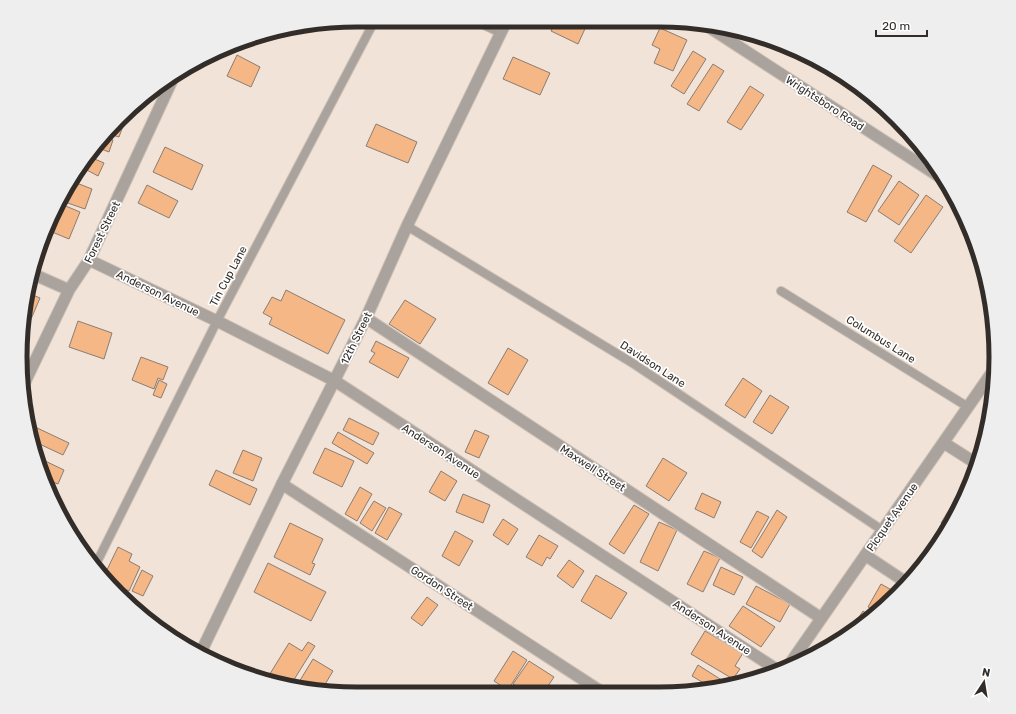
<svg xmlns="http://www.w3.org/2000/svg" width="1016" height="714" font-family="Rubik,sans-serif">
<style>
.building{fill:#f4b785;stroke:#8b7d73}
.lines{fill:none;stroke-linecap:round;stroke-linejoin:round}
.service-casing{stroke:#cbbfb4;stroke-width:10}
.minor-casing{stroke:#cbbfb4;stroke-width:13}
.tertiary-casing{stroke:#cbbfb4;stroke-width:13}
.service{stroke:#a9a29d;stroke-width:8}
.minor{stroke:#a9a29d;stroke-width:11}
.tertiary{stroke:#a9a29d;stroke-width:11}
.labels{text-anchor:middle;stroke-width:3.5;stroke-linejoin:round;paint-order:stroke}
.street-label{font-size:11px;fill:#322d29;stroke:#fff}
.rim{fill:none;stroke:#322d29;stroke-width:5}
</style>
<rect width="100%" height="100%" fill="#f1e3d7"/>
<path class="building" d="M556,20h33l-11,24 -27,-13z
M660,28l27,12 -14,31 -19,-8 6,-14 -8,-4z
M693,51l13,8 -22,35 -13,-8z
M237,55l23,12 -9,20 -24,-11z
M513,57l37,16 -10,22 -37,-16z
M817,61l11,4 7,6 -2,4 -18,-12z
M713,64l11,7 -25,40 -12,-7z
M750,86l14,9 -23,35 -14,-8z
M127,115l-8,22 -13,-4z
M376,124l41,18 -9,21 -42,-17z
M103,136l10,4 -4,12 -13,-5z
M165,147l38,18 -11,25 -39,-18z
M90,157l14,6 -6,13 -15,-8z
M873,165l19,11 -26,46 -19,-10z
M899,181l20,14 -20,30 -21,-14z
M74,182l18,7 -7,20 -23,-8z
M147,185l31,16 -9,17 -31,-15z
M926,195l17,12 -32,46 -17,-12z
M61,204l19,8 -11,27 -24,-10z
M286,290l59,30 -17,34 -59,-30 3,-6 -9,-5 9,-16 9,4z
M28,293l12,5 -17,40v-25z
M405,300l31,19 -16,25 -31,-20z
M78,321l34,12 -8,26 -35,-12z
M376,341l33,17 -11,20 -29,-16 6,-9 -4,-2z
M508,348l20,12 -20,35 -20,-12z
M141,357l27,10 -5,13 -5,-2 -4,11 -22,-9z
M743,378l19,13 -17,27 -20,-13z
M159,380l8,4 -6,14 -8,-3z
M770,395l19,12 -17,27 -19,-12z
M349,418l30,15 -6,12 -30,-15z
M35,427l34,16 -6,12 -28,-13 -3,-10z
M475,430l14,6 -10,22 -14,-6z
M338,432l36,21 -7,11 -35,-21z
M325,448l29,13 -12,26 -29,-14z
M243,450l19,8 -9,23 -20,-8z
M663,458l24,15 -18,28 -23,-15z
M41,459l23,11 -6,14 -11,-4z
M216,470l41,19 -7,16 -41,-20z
M441,471l16,10 -12,20 -16,-9z
M360,487l12,7 -15,27 -12,-7z
M702,493l19,9 -7,16 -19,-9z
M463,494l27,11 -7,18 -27,-11z
M956,498l7,4 -15,25 -7,-4z
M374,501l12,7 -14,23 -12,-8z
M634,505l15,9 -25,40 -15,-10z
M389,507l13,7 -15,26 -12,-7z
M777,510l10,7 -25,41 -10,-7z
M757,511l12,6 -18,31 -11,-6z
M503,519l15,10 -10,16 -15,-10z
M659,522l18,8 -19,41 -18,-9z
M290,523l33,16 -11,24 3,1 -5,11 -36,-18z
M455,531l18,10 -14,25 -17,-10z
M539,535l19,11 -8,13 -3,-2 -5,9 -16,-9z
M118,547l14,7 -3,7 11,6 -11,24 -26,-13z
M704,551l16,7 -17,34 -16,-8z
M569,560l15,11 -11,17 -16,-12z
M268,563l58,29 -15,29 -57,-29z
M721,567l22,10 -9,18 -21,-10z
M142,570l11,6 -10,20 -11,-5z
M596,575l31,18 -16,26 -30,-18z
M881,584l16,9 -19,20 -10,-6z
M756,586l34,18 -10,18 -34,-18z
M427,597l11,8 -16,21 -11,-8z
M743,606l32,21 -14,20 -32,-21z
M863,611l8,6 -19,13 -1,-1z
M705,631l38,22 -8,13 5,3 -7,10 -42,-25z
M308,642l7,4 -25,40 -10,-2 -12,-7 21,-34 13,8z
M513,651l14,9 -19,30 -14,-9z
M313,659l20,12 -12,20 -25,-4z
M529,661l25,16 -10,15h-19l-12,-8z
M698,665l30,19 -16,4 -20,-12z
M332,687l13,6 -15,-1z"/>
<g class="lines">
<g class="service-casing">
<path id="service" d="M473,20l28,13
M407,226l227,138 248,166
M781,291l187,116
M95,566l122,-245 158,-301"/>
</g>
<g class="minor-casing">
<path id="minor" d="M89,260l128,61 118,60 441,288
M33,274l36,16
M366,318l455,300
M23,386l46,-96 20,-30 86,-186
M944,443l33,21
M282,484l320,208
M865,555l42,28
M201,653l14,9
M789,665l206,-297"/>
</g>
<g class="tertiary-casing">
<path id="tertiary" d="M704,24l242,157
M200,654l82,-170 84,-166 41,-92 100,-206"/>
</g>
<use href="#service" class="service"/>
<use href="#minor" class="minor"/>
<use href="#tertiary" class="tertiary"/>
</g>
<g class="labels">
<g class="street-label">
<text transform="translate(825 103) rotate(33)" y="4">Wrightsboro Road</text>
<text transform="translate(102 232) rotate(-64)" y="4">Forest Street</text>
<text transform="translate(228 276) rotate(-62)" y="4">Tin Cup Lane</text>
<text transform="translate(158 293) rotate(26)" y="4">Anderson Avenue</text>
<text transform="translate(356 338) rotate(-64)" y="4">12th Street</text>
<text transform="translate(881 339) rotate(32)" y="4">Columbus Lane</text>
<text transform="translate(653 364) rotate(33)" y="4">Davidson Lane</text>
<text transform="translate(441 451) rotate(33)" y="4">Anderson Avenue</text>
<text transform="translate(593 468) rotate(33)" y="4">Maxwell Street</text>
<text transform="translate(892 517) rotate(-55)" y="4">Picquet Avenue</text>
<text transform="translate(442 588) rotate(33)" y="4">Gordon Street</text>
<text transform="translate(712 627) rotate(33)" y="4">Anderson Avenue</text>
</g>
</g>
<path d="M0 0H1016V714H0ZM357 27H659A330 330 0 0 1 989 357V357A330 330 0 0 1 659 687H357A330 330 0 0 1 27 357V357A330 330 0 0 1 357 27Z" fill="#efeeee" fill-rule="evenodd"/>
<path class="rim" d="M357 27H659A330 330 0 0 1 989 357V357A330 330 0 0 1 659 687H357A330 330 0 0 1 27 357V357A330 330 0 0 1 357 27Z"/>
<g transform="translate(984 682) rotate(12)" stroke="#ffffff" stroke-width="3" paint-order="stroke">
<path d="M0-3L7 15L0 10L-7 15Z" fill="#322d29"/>
<text y="-6" font-size="11" font-weight="bold" text-anchor="middle" fill="#322d29">N</text>
</g>
<path d="M876 30v6h51v-6" fill="none" stroke="#322d29" stroke-width="2"/>
<text x="882" y="30" font-size="12" fill="#322d29" stroke="#ffffff" stroke-width="3" paint-order="stroke">20 m</text>
</svg>
